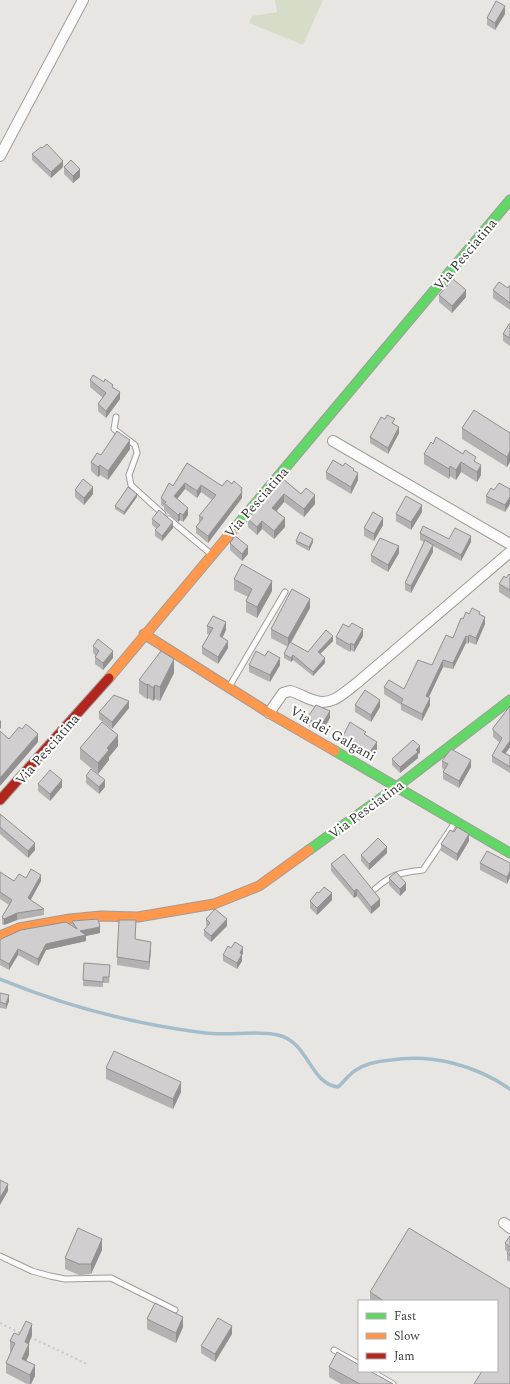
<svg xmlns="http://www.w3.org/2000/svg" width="510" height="1384" font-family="Spectral,serif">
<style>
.green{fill:#d6dcc7}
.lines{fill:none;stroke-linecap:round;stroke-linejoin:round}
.stream{stroke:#a5bdca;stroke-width:3.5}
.lane-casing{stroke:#9e9d9a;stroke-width:7}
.street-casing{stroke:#9e9d9a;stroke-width:12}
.fast-casing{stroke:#9e9d9a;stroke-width:11}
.slow-casing{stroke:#9e9d9a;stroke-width:11}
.jam-casing{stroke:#9e9d9a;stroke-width:11}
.path{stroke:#c6c6c4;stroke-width:2;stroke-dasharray:2 3;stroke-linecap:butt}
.lane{stroke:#fcfbfb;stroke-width:5}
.street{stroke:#fcfbfb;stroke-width:10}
.fast{stroke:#63d668;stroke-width:9}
.slow{stroke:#ff974d;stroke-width:9}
.jam{stroke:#b3261e;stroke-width:9}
.wall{fill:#b3b1b1}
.shaded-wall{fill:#929090}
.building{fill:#d0cece;stroke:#929090}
.labels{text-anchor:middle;stroke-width:4;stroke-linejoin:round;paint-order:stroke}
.street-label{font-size:14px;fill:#3a3937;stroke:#fff}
</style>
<rect width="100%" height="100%" fill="#e8e6e2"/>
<path class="green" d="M275,0h48l-20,45 -54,-22 3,-7 25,-4z"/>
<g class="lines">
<path class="stream" d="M0,979c68,28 133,45 205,54 23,3 51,-3 73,2 31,7 31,48 60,52 6,-5 11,-13 18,-17 10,-7 23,-9 35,-10 42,-6 84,5 119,29"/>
<g class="lane-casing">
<path id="lane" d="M116,417l-2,12 21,16 2,8 -8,22 2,10 32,29
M169,519l42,35
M229,687l56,-95
M375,889c18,-16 24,-16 48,-19l33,-49
M0,1256l32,15 18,5 15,3 46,-1 64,32
M334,1350l25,14
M371,1371l22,13"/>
</g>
<g class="street-casing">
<path id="street" d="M0,156l83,-156
M333,441l177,103
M269,713l14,-20 7,-2c9,2 17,8 26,10 16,5 29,-9 41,-18l153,-131
M504,1223l6,5"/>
</g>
<g class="fast-casing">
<path id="fast" d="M234,529l276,-329
M335,751l175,102
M309,850l89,-64 112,-86"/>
</g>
<g class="slow-casing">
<path id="slow" d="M144,634l125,79 66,38
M109,678l125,-149
M0,936l19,-8 51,-9 31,-3 37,1 76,-13 45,-18 50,-36"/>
</g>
<g class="jam-casing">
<path id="jam" d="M0,800l109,-122"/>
</g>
<path class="path" d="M0,1323l22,11
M30,1337l57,27"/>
<use href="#lane" class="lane"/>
<use href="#street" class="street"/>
<use href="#fast" class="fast"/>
<use href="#slow" class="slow"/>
<use href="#jam" class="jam"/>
</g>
<path class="wall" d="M505,14l-10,16 -8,-5v-7z
M32,154l31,13 -12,11 -19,-18z
M64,167l16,10 -7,6 -9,-9z
M510,285v25l-17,-12v-8l15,-2z
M439,295l27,2 -14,16 -13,-11z
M510,324v22l-7,-5v-7z
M90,380l23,8 7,11 -14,19 -8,-7v-7l5,-6 -13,-11z
M395,425l4,8 -11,21 -18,-11v-6z
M462,428l48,5v29l-3,5 -45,-28z
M433,444l43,18 5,13 -4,7 -16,-10 -5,8 -6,-4 -1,3 -25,-15v-10z
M130,449l-22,31 -8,-5 -2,2 -7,-6v-9l10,-7z
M187,463l35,23 10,-2 10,4v10l-34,45 -12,-10v-6l3,-4v-7l13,-16 -11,-8 -4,6 -12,-9 -8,10 11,16 -5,7 -3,-2 -2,2 -14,-12v-3l-3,-2v-7l12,-12z
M343,466l11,4 4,10 -7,14 -25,-15v-7z
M282,478l19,16 14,10 -11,13 -20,-15 -7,9 8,16 -11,12 -12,-10 -5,6 -9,-8v-8z
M510,489v15l-5,8 -19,-9v-7l8,-6z
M75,490l18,4 -9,11 -9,-8z
M137,497l-13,18 -9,-6v-3z
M422,512l-11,18 -15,-9v-7z
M152,519l21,9 -11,13 -7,-5v-6l2,-1 -5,-4z
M383,525l-9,16 -10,-5v-8z
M420,533l29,6 22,3 -10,19 -28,-15v6l-22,41 -6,-3v-7l19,-41 -4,-2z
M296,541l17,1 -4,9 -13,-7z
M230,543l18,11 -6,7 -12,-11z
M399,553l-11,19 -17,-10v-7z
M510,575v24l-11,-7v-8z
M234,579l38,12 -15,27 -11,-6v-11l2,-4 -14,-7z
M310,608l-19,35 17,9 25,-11 -13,13 5,9 -12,13 -20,-16 -2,2 -7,-4v-4l4,-7 -17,-9v-9z
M469,614l11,1 5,9 -9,21 -7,-3 -1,2 -2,-1 -13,26 -10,-2 -14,30 1,8 -8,16 -21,-11v-5l-17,-11v-7l20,2 28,-24 21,-27 10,-19z
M207,626l19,4 -4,7 6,11 -10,16 -16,-10v-7l7,-13h-2z
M363,636l-9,16 -3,-2 -1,2 -14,-8v-7z
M93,646l20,12 -10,12 -8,-6v-7l1,-1 -3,-3z
M249,665h31l-10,17 -21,-10z
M174,673l-14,28 -5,-2 -2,2 -5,-3 -1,1 -8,-6v-13z
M355,705l25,2 -9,15 -16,-10z
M510,706v41l-4,6 4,3v17l-18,-11v-6l8,-13 -7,-6v-9z
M129,708l-17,21 -13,-10v-7z
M307,718h23l-9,15 -14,-8z
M366,735l11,14 -8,12 -26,-18v-7z
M118,746l-9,11v3l-11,14 -18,-15v-11z
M420,753l-2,1v4l-18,15 -8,-8v-6z
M442,761l29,6 -12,21 -16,-9v-7l1,-2 -2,-2z
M86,776l19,11 -6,7 -13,-11z
M38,784l24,3 -12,14 -12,-10z
M0,814l35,36 -7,8 -28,-24z
M469,841l-12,20 -16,-10v-7z
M387,853l-18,17 -8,-9v-6z
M480,863h30l-3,21 -27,-14z
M331,864l49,42 -9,8 -14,-18 -3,2 -23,-27z
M0,872l14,9 12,-3 15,3 -11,19 14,9v6l-27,5 -13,5 -2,-1v-7l7,-12 -9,-6z
M389,878l17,12 -6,6 -11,-11z
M332,900l-15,15 -7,-7v-7z
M206,919l21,7 -16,16 -7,-6v-6l3,-3 -1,-2z
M72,921l28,12 -14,3v5l-40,9 -8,16 -20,-11 -9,15 -9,-5v-24l72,-15z
M136,928l-1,11 16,11 -2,20 -32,-5v-8z
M231,948l12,5 -1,2v6l-5,8 -14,-8v-6z
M110,971l-1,12h-6v4l-20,-1v-6z
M0,993l9,8 -3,8 -6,-1z
M106,1068l75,24 -8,17 -67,-30z
M510,1236v26l-3,-2v-7l1,-1 -3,-2v-7z
M102,1250l-11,24 -12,1 -14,-6v-11z
M510,1289l-13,82v-70h-127v-9z
M147,1319l36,8 -7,16 -29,-14z
M232,1334l-17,28 -14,-9v-7z
M19,1335h13l-3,9v11l-3,6 9,15 -4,8h-4l-21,-11v-10l5,-11h-1v-11z
M329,1367l64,17h-52l-12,-7z"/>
<path class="shaded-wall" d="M505,6v8l-10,16v-7z
M63,161v6l-12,11v-6z
M80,169v8l-7,6v-7z
M466,290v7l-14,16v-7z
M120,392v7l-14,19v-7z
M399,427v6l-11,21v-6z
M130,440v9l-22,31v-9z
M510,451v11l-3,5v-10z
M461,462v10l-5,8v-10z
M100,465v10l-2,2v-10z
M481,465v10l-4,7v-10z
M450,466v10l-1,3v-10z
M358,473v7l-7,14v-7z
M185,483v6l-11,14v-7z
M201,485v7l-4,6v-7z
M93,487v7l-9,11v-7z
M242,488v10l-34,45v-7z
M137,494v3l-13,18v-3z
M284,494v8l-12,14v-8z
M315,495v9l-11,13v-8z
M510,497v7l-5,8v-7z
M422,505v7l-11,18v-8z
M188,508v7l-5,7v-7z
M180,513v7l-2,2v-7z
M285,518v9l-11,12v-8z
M383,518v7l-9,16v-7z
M262,521v8l-5,6v-8z
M173,522v6l-11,13v-5z
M471,536v6l-10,19v-6z
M313,539v3l-4,9v-4z
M433,545v7l-22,41v-7z
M248,546v8l-6,7v-7z
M399,546v7l-11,19v-7z
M272,581v10l-15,27v-11z
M310,599v9l-22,39v-9z
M485,617v7l-9,21v-7z
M226,622v8l-6,13v-7z
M363,629v7l-9,16v-7z
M469,635v7l-1,2v-7z
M333,636v5l-15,15v-4z
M466,636v7l-13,26v-6z
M228,641v7l-10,16v-7z
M351,643v7l-1,2v-7z
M113,651v7l-10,12v-7z
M293,655v5l-2,2v-4z
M280,658v7l-10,17v-7z
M325,658v5l-12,13v-4z
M174,659v14l-14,28v-14z
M443,660v7l-17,36v-7z
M148,684v14l-1,1v-14z
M155,685v14l-2,2v-13z
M430,698v7l-8,16v-7z
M380,700v7l-9,15v-7z
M129,701v7l-17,21v-7z
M330,711v7l-9,15v-7z
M1,720v8l-1,1v-8z
M38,734v8l-38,44v-8z
M118,735v11l-9,11v3l-11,14v-11l9,-15z
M510,741v6l-8,11v-6z
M377,742v7l-8,12v-8z
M420,746v7l-2,1v4l-18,15v-6l16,-17z
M471,760v7l-12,21v-7z
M62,780v7l-12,14v-7z
M105,780v7l-6,7v-7z
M469,834v7l-12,20v-7z
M35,843v7l-7,8v-7z
M387,847v6l-18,17v-6z
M510,871v7l-3,6v-7z
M41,875v6l-13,24v-7z
M406,883v7l-6,6v-7z
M357,889v7l-3,2v-7z
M332,893v7l-15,15v-7z
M380,899v7l-9,8v-7z
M17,913v7l-13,5v-6z
M227,919v7l-16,16v-6z
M100,927v6l-14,3v5l-40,9 -8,16v-7l8,-15 34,-13z
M151,942v8l-2,20v-8z
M243,947v6l-1,2v6l-5,8v-6l3,-10z
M18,949v6l-9,15v-6z
M9,995v6l-3,8v-5z
M181,1082v10l-8,17v-10z
M8,1184v7l-8,14v-7z
M102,1239v11l-11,24v-10z
M183,1317v10l-7,16v-10z
M32,1324v11l-7,18v-11z
M232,1326v8l-17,28v-8z
M29,1344v11l-7,14v-10z
M35,1365v11l-4,8h-1v-9z"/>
<path class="building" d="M496,1l9,5 -10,17 -8,-5z
M47,144l16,17 -12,11 -19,-18 9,-7 1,1z
M71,160l9,9 -7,7 -9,-9z
M453,279l13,11 -14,16 -13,-11z
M499,282l9,6 2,-3v18l-17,-13z
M509,324h1v14l-7,-4z
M93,375l11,7 1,-3 8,6 -1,2 8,5 -14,19 -8,-7 8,-11 -16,-13z
M474,410l36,23v18l-3,6 -45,-29z
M387,415l8,4 -3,4 7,4 -11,21 -18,-11 11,-20 4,2z
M117,431l13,9 -22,31 -8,-6 -2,2 -7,-5 6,-9 4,2z
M436,437l27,17 2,-4 11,7 -2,4 7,4 -4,7 -16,-10 -5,8 -6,-4 -1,3 -25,-15 7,-12 2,2z
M333,460l10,6 2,-3 9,6 -1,1 5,3 -7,14 -25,-15z
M187,463l35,23 5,-6 5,4 2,-3 8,7 -1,2 1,2 -34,44 -12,-9 7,-9 -4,-2 17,-21 -15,-10 -4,6 -12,-8 -11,13 14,12 -5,7 -3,-2 -2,2 -14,-12 2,-1 -5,-4 8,-15 4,3z
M282,478l19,16 5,-6 9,7 -11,14 -20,-15 -12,14 13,10 -11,13 -12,-10 -5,6 -9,-8z
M83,479l10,8 -9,11 -9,-8z
M499,483l11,6v8l-5,8 -19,-9 5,-8 3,2z
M128,487l9,7 -13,18 -9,-6z
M406,496l16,9 -11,17 -15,-8z
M159,510l14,12 -11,14 -7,-6 5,-5 -8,-6z
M373,512l10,6 -9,16 -10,-6z
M423,526l26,13 6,-11 16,8 -10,19 -41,-22z
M300,532l13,7 -4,8 -13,-6z
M235,536l13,10 -6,8 -12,-11z
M380,538l19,8 -11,19 -17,-10z
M425,540l8,5 -22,41 -6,-3z
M242,564l30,17 -15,26 -11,-6 6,-12 -18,-10z
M509,574l1,1v15l-11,-6 5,-8 2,2z
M292,589l18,10 -22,39 -17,-9z
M472,608l8,4 -1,2 6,3 -9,21 -7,-3 -1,2 -2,-1 -13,27 -10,-3 -17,36 4,2 -8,16 -21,-11 2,-4 -19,-12 5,-7 15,9 14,-29 14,5 14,-30 7,3 8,-20 2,1 3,-7 3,2z
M213,616l13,6 -6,14 8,5 -10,16 -16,-10 11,-19 -6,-2z
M352,623l11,6 -9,16 -3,-2 -1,2 -14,-8 7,-13 6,3z
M326,630l7,6 -15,16 7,6 -12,14 -20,-17 -2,3 -7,-4 6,-12 18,10z
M98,639l15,12 -10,12 -8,-6 4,-6 -6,-5z
M161,651l13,8 -14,28 -5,-2 -2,3 -5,-4 -1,1 -8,-5z
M256,651l9,5 3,-5 12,7 -10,17 -21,-10z
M365,690l15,10 -9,15 -16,-10z
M114,695l15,6 -17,21 -13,-10z
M316,705l14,6 -9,15 -14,-8z
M510,706v35l-8,11 8,4v11l-18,-11 10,-18 -9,-8v-2z
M102,722l16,13 -11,13 2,2 -11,13 -18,-15z
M350,722l16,10 -2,2 13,8 -8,11 -26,-17z
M26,724l12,10 -38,44v-47l9,8 10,-12 3,2z
M413,740l7,6 -4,4 2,2 -18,15 -8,-8z
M451,749l20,11 -12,21 -16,-9 5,-8 -6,-3z
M91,769l14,11 -6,7 -13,-11z
M50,770l12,10 -12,14 -12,-10z
M0,814l35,29 -7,8 -28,-24z
M457,827l12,7 -12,20 -16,-10 9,-14 4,2z
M378,838l9,9 -18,17 -8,-9z
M487,851l23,12v8l-3,6 -27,-14z
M344,854l36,45 -9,8 -14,-18 -3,2 -23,-27z
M31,869l10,6 -13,23 16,11 -27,4 -13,6 -2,-2 10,-17 -12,-8v-20l14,9 5,-7 7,4z
M396,872l10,11 -6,6 -11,-11z
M324,887l8,6 -15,15 -7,-7 7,-9 2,1z
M215,909l12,10 -16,17 -7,-6 6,-7 -4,-4z
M98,919l2,8 -20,4 6,4 -40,9 -8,15 -20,-10 -9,15 -9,-5v-18l1,-2 20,-9 45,-8 11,7 -5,-8z
M119,920h17l-1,19 16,3 -2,20 -32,-5z
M235,942l8,5 -3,6 2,1 -5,9 -14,-8 5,-9 3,2z
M84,963l26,2 -1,12h-6v5l-20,-2z
M0,993l9,2 -3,9 -6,-2z
M114,1051l67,31 -8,17 -67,-31z
M0,1180l8,4 -8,14z
M78,1228l24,11 -11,25h-12l-14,-6z
M409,1228l101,61v95h-36l8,-13h15v-70h-113l-14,-9z
M510,1236v11l-5,-4z
M510,1249v6l-3,-2z
M155,1303l28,14 -7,16 -29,-14z
M218,1318l14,8 -17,28 -14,-8z
M26,1321l6,3 -7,18 4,2 -7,15 13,6 -5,10 -24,-12 9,-20 -5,-2 4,-8 5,2z
M337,1352l22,13v6h11l23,13h-33l-31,-17z"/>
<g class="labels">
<g class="street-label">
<text transform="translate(465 254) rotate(-50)" y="5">Via Pesciatina</text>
<text transform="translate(256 502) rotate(-49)" y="5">Via Pesciatina</text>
<text transform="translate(333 733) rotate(30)" y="5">Via dei Galgani</text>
<text transform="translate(47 749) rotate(-49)" y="5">Via Pesciatina</text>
<text transform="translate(366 809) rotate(-36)" y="5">Via Pesciatina</text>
</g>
</g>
<rect x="358" y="1300" width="140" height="72" fill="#ffffff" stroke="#b0b0af"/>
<rect x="366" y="1313" width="20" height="6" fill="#63d668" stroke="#b0b0af"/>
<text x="394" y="1320" font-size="12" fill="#3a3937">Fast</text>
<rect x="366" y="1333" width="20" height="6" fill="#ff974d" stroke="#b0b0af"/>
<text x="394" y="1340" font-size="12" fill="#3a3937">Slow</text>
<rect x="366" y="1353" width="20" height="6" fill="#b3261e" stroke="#b0b0af"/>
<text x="394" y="1360" font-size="12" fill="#3a3937">Jam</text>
</svg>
